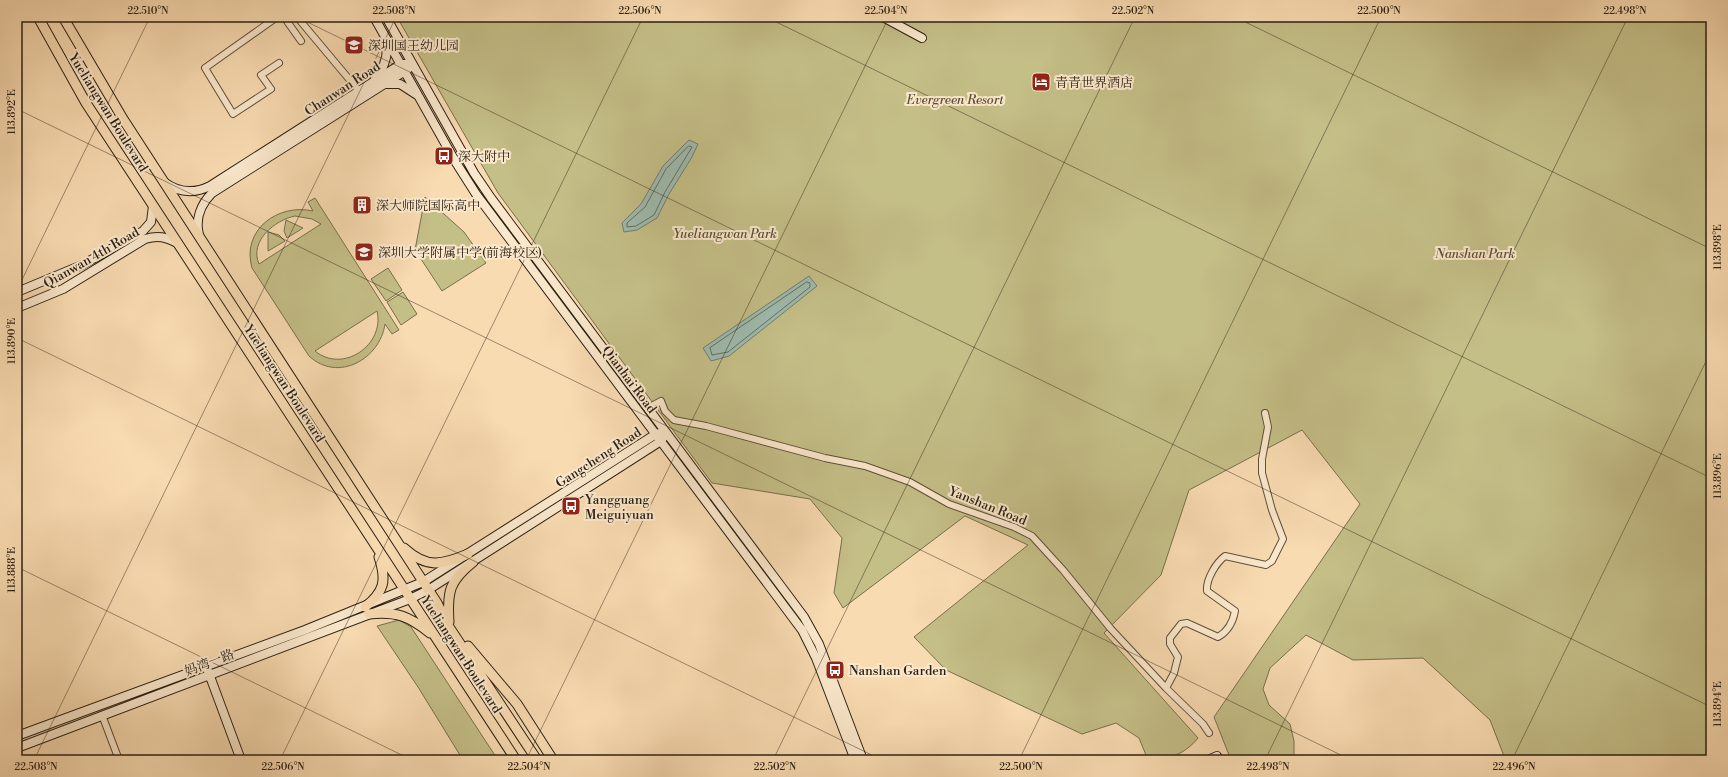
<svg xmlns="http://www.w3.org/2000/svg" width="1728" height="777" font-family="'Libre Bodoni','Noto Serif SC',serif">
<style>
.green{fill:#c4be87;stroke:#786f4e;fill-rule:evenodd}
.water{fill:#9ebbae;stroke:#707d70}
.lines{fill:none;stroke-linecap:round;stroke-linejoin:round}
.shore{stroke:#646e61;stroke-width:1}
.street-casing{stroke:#5e4f3b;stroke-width:8}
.secondary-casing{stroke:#2b2014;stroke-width:10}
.primary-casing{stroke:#2b2014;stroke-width:11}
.street{stroke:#fbe8cc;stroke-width:6}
.secondary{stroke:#fbe8cc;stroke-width:8}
.primary{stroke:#f9dbb1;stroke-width:9}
.ticks{fill:none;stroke:#2b2014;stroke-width:1;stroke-opacity:0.45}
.labels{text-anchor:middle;stroke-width:4;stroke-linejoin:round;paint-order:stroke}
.poi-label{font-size:13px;fill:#2b2014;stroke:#fbe8cc;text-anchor:start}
.street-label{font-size:13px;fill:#2b2014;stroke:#fbe8cc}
.park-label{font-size:13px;font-style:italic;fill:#594f36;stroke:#fbe8cc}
.neatline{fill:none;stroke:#2b2014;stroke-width:1.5}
.ticks-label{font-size:10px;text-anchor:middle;fill:#2b2014}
</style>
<rect width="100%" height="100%" fill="#f9dbb1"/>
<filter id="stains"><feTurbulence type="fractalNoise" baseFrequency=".005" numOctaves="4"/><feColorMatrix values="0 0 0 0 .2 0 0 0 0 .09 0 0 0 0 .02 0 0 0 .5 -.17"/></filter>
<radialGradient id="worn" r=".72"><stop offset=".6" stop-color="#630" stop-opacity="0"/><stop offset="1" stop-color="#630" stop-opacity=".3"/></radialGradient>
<path class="green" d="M397,17h1314v743h-209l2,-4 -14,-36 -67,-62 -70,2 -47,-25 -36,33 -7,21 6,16 21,19 4,17v14l-2,5h-61l-17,-43 146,-213 -58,-74 -113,60 -28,85 -57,58 94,105c-13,16 -29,22 -50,22l-9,-22 -23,-15 -34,11 -136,-64 -32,-33 114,-92 -63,-29 -122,92 -9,-15 8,-55 -32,-39 -98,-16 -214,-290z
M425,197l39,35 22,31 -44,28 -27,-41z
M315,198l84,132 -7,4 -7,-10c-5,35 -47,59 -76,32l-57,-88c-11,-38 26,-65 61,-57l-5,-9zM295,216l17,3 9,5 -62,40c-10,-23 16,-44 36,-48zM377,311c8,34 -34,63 -62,40z
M286,220l17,8 -16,10 -3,-7z
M268,232l11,3 6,6 -17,10z
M388,268l14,22 -16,11 -15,-22z
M403,292l14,22 -16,11 -14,-23z
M399,620l12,7 87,133h-35l-45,-73 -41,-61z"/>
<path class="water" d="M689,140l9,4 -6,13 -23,37 -12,24 -20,12 -13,2 -2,-9 19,-19 22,-38z
M809,276l8,10 -88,70 -18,5 -8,-13z"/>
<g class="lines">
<path class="shore" d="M689,146l3,1 -27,45 -11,23 -18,11 -9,1v-4l18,-16 21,-38z
M807,282l3,1v4l-82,65 -16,3 -2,-7z"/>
<g class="street-casing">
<path id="street" d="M277,17l-72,51 28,46 38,-25 -10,-14 18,-12
M284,17l17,24
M297,17l62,74
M648,408l13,-7 4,10 9,9 32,6 119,32 40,8 45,16 39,22 65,23 18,9 31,34 48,59 55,59 37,36 6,9
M1166,688l8,-15 4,-16 -8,-13v-6l11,-14 6,-1 31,14c9,-5 15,-15 17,-26l-28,-20c-1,-12 9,-28 18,-35l41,9 6,-4 11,-22 -11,-29 -10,-37v-14l6,-32 -3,-14
M102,715l17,45"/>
</g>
<g class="secondary-casing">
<path id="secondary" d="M374,17l81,144 21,33 326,436 14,28 39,102
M386,17l88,156 17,25 313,419 15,27 44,116
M883,17l39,21
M375,79c10,-12 14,-24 11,-39
M386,84h14l17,11
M164,182c15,11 30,12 46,4l191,-122h4
M199,235c-4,-16 2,-31 13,-42l196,-124
M17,292l65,-27 61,-34 8,-9 2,-16
M17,308l46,-19 82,-50c13,-4 21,-2 32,4
M208,671l33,89
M17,736l288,-106 118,-48 233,-148 4,-1
M17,748l393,-149 18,-9 233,-149 2,-3
M1208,760l9,-4 2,4"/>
</g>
<g class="primary-casing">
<path id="primary" d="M38,17l48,86 430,657
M63,17l60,102 314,484 12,24 88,133
M404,548c23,21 38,17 64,6
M365,607c19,-15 22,-26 14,-50
M369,614c27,-3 40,2 61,19
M449,622c-2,-30 0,-41 24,-60
M468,646l49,58 36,56"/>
</g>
<use href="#street" class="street"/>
<use href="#secondary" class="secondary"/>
<use href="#primary" class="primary"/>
</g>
<path class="ticks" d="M297,17l1414,690M766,17l945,461M1235,17l476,232M1704,17l7,3M17,109l1334,651M17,290l133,-273M17,338l865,422M17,567l395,193M34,760l362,-743M280,760l363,-743M526,760l363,-743M773,760l362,-743M1019,760l362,-743M1265,760l363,-743M1512,760l199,-409"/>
<defs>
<g id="school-square" transform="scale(1)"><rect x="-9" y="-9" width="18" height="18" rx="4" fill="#8f2418" stroke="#fbe8cc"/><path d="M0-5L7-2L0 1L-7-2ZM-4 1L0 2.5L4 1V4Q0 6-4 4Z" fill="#fff"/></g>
<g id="hotel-square" transform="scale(1)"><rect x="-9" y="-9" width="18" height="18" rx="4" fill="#8f2418" stroke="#fbe8cc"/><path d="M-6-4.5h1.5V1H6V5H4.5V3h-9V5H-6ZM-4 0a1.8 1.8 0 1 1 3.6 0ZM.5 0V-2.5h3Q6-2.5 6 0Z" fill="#fff"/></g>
<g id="bus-square" transform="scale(1)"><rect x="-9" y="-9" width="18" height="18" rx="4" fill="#8f2418" stroke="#fbe8cc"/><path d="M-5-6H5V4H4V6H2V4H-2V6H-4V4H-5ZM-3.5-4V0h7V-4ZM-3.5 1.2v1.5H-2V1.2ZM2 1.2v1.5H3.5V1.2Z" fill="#fff"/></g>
<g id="building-square" transform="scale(1)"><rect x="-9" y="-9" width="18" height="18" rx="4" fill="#8f2418" stroke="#fbe8cc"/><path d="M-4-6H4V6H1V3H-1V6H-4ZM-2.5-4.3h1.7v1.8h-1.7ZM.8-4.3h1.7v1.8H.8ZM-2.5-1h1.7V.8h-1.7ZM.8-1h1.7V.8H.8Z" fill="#fff"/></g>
</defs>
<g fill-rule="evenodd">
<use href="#school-square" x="354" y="45"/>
<use href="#hotel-square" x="1041" y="82"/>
<use href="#bus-square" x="444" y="156"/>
<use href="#building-square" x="362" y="205"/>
<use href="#school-square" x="364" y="252"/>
<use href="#bus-square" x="571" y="506"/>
<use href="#bus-square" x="835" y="670"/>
</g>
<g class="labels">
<g class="poi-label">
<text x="368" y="50">深圳国王幼儿园</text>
<text x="1055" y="87">青青世界酒店</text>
<text x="458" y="161">深大附中</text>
<text x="376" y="210">深大师院国际高中</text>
<text x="378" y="257">深圳大学附属中学(前海校区)</text>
<text x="585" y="504">Yangguang<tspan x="585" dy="15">Meiguiyuan</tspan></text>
<text x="849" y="675">Nanshan Garden</text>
</g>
<g class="street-label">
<text transform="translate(342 88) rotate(-33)" y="5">Chanwan Road</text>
<text transform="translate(109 112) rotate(58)" y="5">Yueliangwan Boulevard</text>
<text transform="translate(91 257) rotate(-30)" y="5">Qianwan 4th Road</text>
<text transform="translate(630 379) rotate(53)" y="5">Qianhai Road</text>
<text transform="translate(285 383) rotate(57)" y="5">Yueliangwan Boulevard</text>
<text transform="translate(598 457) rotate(-33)" y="5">Gangcheng Road</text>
<text transform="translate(988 505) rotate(22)" y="5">Yanshan Road</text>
<text transform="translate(462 654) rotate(57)" y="5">Yueliangwan Boulevard</text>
<text transform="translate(209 662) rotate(-21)" y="5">妈湾一路</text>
</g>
<g class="park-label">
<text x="955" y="104">Evergreen Resort</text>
<text x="725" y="238">Yueliangwan Park</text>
<text x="1475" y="258">Nanshan Park</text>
</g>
</g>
<rect width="1728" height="777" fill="none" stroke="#f9dbb1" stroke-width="44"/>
<rect x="22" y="22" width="1684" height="733" class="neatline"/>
<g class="ticks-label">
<text x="148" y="14">22.510°N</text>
<text x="394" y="14">22.508°N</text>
<text x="640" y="14">22.506°N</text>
<text x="886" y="14">22.504°N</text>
<text x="1133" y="14">22.502°N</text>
<text x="1379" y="14">22.500°N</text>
<text x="1625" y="14">22.498°N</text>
<text transform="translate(11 112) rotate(-90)" y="4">113.892°E</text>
<text transform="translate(1717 247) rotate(-90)" y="4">113.898°E</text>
<text transform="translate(11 341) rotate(-90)" y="4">113.890°E</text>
<text transform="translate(1717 476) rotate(-90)" y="4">113.896°E</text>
<text transform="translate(11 570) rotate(-90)" y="4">113.888°E</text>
<text transform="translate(1717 704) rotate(-90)" y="4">113.894°E</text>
<text x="36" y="770">22.508°N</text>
<text x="283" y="770">22.506°N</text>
<text x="529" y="770">22.504°N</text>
<text x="775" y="770">22.502°N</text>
<text x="1021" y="770">22.500°N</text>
<text x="1268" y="770">22.498°N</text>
<text x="1514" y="770">22.496°N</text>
</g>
<rect width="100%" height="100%" filter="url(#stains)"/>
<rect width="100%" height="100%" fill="url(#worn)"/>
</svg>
